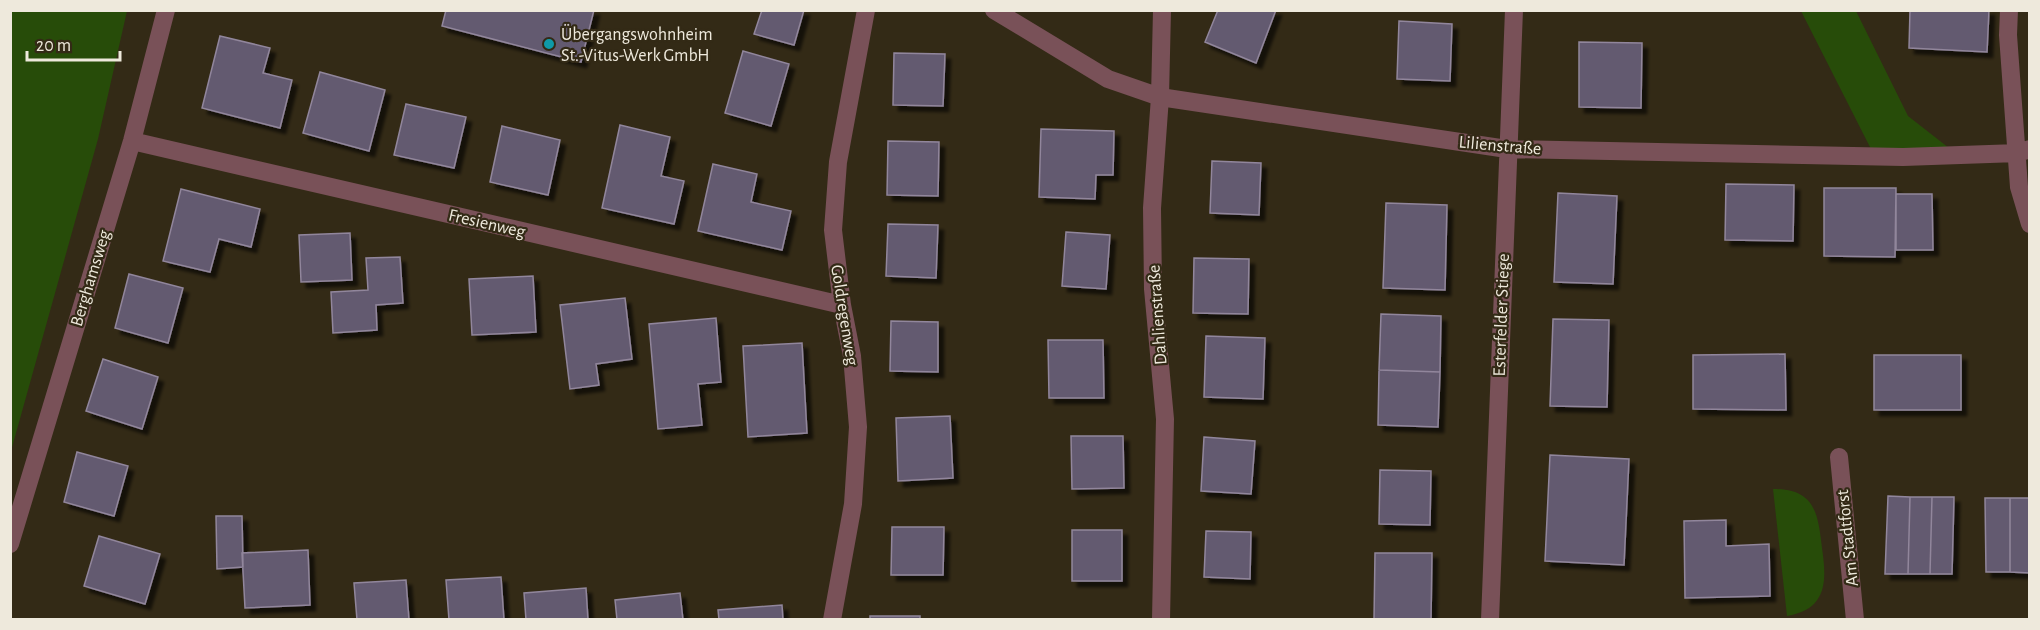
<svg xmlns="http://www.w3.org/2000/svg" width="2040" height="630" font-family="'Alegreya Sans',sans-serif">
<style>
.green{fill:#274c09}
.building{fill:#645a6f;stroke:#91869c;stroke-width:1.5;filter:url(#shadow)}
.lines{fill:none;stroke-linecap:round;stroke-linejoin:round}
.minor{stroke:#795158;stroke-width:18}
.culture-dot{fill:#0f9aa8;stroke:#332a16;stroke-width:2}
.labels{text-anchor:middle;stroke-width:4.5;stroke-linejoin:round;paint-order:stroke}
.poi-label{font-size:18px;fill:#eee9dc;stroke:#332a16;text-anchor:start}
.street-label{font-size:18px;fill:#eee9dc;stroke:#332a16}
</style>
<defs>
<filter id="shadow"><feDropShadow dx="5.5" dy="5.5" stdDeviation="1.5" flood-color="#0009"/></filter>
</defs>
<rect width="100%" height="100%" fill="#332a16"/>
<path class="green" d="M11,10l116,1 -29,128 -87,312z
M1801,11h55l52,105 50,39 -83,2z
M1773,489c42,0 45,24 49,59 5,34 5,61 -35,68z"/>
<path class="building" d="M446,10h148l-13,52 -139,-36z
M762,10h42l-10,35 -40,-11z
M1218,10h58l-20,53 -51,-21z
M1910,10h79l-2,42 -78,-4z
M1399,21l53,3 -2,57 -53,-2z
M220,36l50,12 -7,25 29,7 -12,48 -78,-20z
M1579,42l63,1 -1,65 -62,-1z
M743,51l46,13 -18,62 -46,-13z
M894,53l51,1 -2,52 -50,-1z
M320,72l65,18 -16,61 -66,-18z
M406,104l60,13 -12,51 -60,-13z
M620,125l50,12 -9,39 23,5 -10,43 -72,-16z
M502,126l58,14 -12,55 -58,-13z
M1041,129l73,2 -1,44h-17l-1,24 -56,-2z
M888,141l51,1 -1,54 -51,-1z
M1212,161l49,2 -2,52 -49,-2z
M713,164l44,10 -6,28 40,9 -9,39 -84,-19z
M1726,184l68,1 -1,56 -68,-1z
M1824,188h72l-1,69 -71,-1z
M181,189l79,20 -9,38 -32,-8 -9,33 -47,-11z
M1558,193l59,3 -4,88 -59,-2z
M1896,194h36l1,56h-37z
M1386,203l61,2 -2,85 -62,-2z
M888,224l50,1 -2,53 -50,-2z
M1066,232l44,3 -4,54 -44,-3z
M350,233l2,47 -51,2 -2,-47z
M400,257l3,46 -27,2 1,25 -44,3 -2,-41 37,-2 -2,-32z
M1194,258l55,1 -1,55 -55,-1z
M129,274l54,14 -15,55 -53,-15z
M533,276l3,56 -64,3 -3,-56z
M625,298l7,61 -36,5 3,21 -29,4 -10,-84z
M1381,314l60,2 -1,56 -61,-2z
M716,318l5,64 -23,2 4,41 -44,4 -9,-105z
M1553,319l56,1 -2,87 -57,-1z
M891,321l47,1v50l-48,-1z
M1206,336l59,2 -2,61 -59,-2z
M1048,340h55l1,58h-55z
M802,343l5,90 -59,4 -5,-91z
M1785,354l1,56 -93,-1v-54z
M1874,355h87v55h-87z
M103,359l55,18 -16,52 -56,-18z
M1379,370l61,2 -2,55 -60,-2z
M950,416l3,62 -55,3 -2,-63z
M1071,436h52l1,52 -52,1z
M1204,437l51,4 -4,53 -50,-3z
M77,452l51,14 -14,50 -50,-14z
M1550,455l79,4 -5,106 -79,-4z
M1380,470l51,1 -1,54 -51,-1z
M1888,496l22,1 -2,77h-23z
M1910,497h22l-2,77h-22z
M1932,497h22l-2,77h-22z
M1985,498h25v74h-24z
M2010,498h20v75l-20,-1z
M216,516h26l1,51 -26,2z
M1726,520v26l43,-2 1,52 -85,2 -1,-77z
M892,527h52l-1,48h-52z
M1072,530h50v51h-50z
M1206,531l45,1 -1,47 -46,-2z
M99,536l61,18 -15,50 -61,-18z
M308,550l2,55 -65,3 -3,-55z
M1375,553h57l-1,67h-57z
M501,577l3,43h-55l-3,-40z
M406,580l3,40h-52l-3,-37z
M586,588l2,32h-62l-2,-27z
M680,593l3,27h-66l-2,-20z
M782,605l1,15h-64l-1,-10z
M870,616h50v4h-50z"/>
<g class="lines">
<path class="minor" d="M994,10l114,69 52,18 347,52 396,8 115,-4 12,-4
M2009,10l-1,25 11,152 11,37
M132,141l710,164
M1839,457l16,163
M10,544l122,-403 34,-131
M832,620l21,-116 5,-77 -6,-71 -10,-51 -9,-75 5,-68 28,-152
M1161,620l4,-201 -12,-130 -1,-81 8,-111 2,-87
M1490,620l24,-610"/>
</g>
<circle class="culture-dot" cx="549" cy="44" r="6"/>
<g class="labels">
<g class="poi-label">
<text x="561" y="40">Übergangswohnheim<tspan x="561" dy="21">St.-Vitus-Werk GmbH</tspan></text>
</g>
<g class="street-label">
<text transform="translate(1500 145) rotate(5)" y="6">Lilienstraße</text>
<text transform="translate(487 223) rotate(13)" y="6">Fresienweg</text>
<text transform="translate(90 278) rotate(-73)" y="6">Berghamsweg</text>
<text transform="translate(845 315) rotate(81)" y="6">Goldregenweg</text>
<text transform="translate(1157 315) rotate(-94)" y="6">Dahlienstraße</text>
<text transform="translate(1501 315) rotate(-88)" y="6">Esterfelder Stiege</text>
<text transform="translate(1847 538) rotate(-96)" y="6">Am Stadtforst</text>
</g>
</g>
<rect width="2040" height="630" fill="none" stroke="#eee9dc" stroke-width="24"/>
<path d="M27 51v9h93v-9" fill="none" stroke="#eee9dc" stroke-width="3"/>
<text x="36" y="51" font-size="18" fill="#eee9dc" stroke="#332a16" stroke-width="4.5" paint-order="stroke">20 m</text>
</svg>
